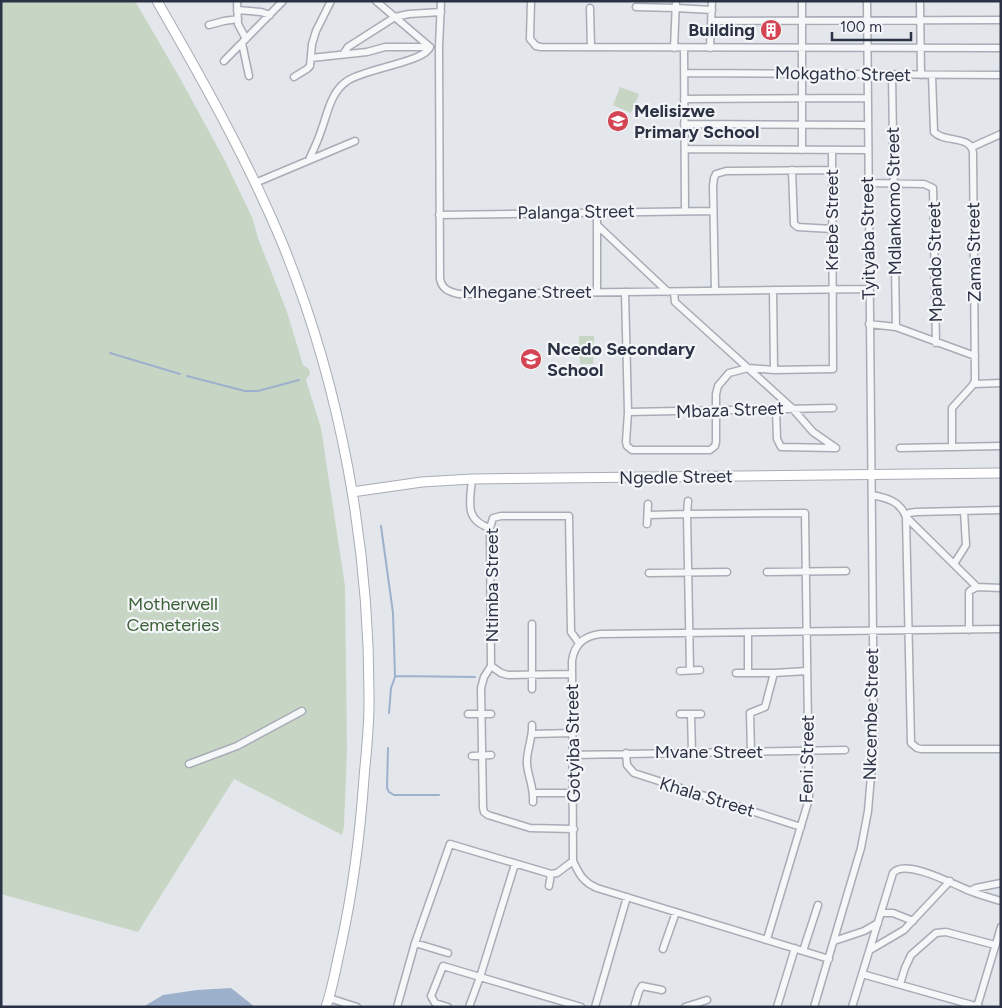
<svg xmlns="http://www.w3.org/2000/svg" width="1002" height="1008" font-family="Figtree,sans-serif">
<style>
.green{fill:#c7d6c4}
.water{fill:#9db1cc}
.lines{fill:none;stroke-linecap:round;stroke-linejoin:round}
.stream{stroke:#9db1cc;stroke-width:2}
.street-casing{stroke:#a8acb6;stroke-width:9}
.secondary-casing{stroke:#a8acb6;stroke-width:11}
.street{stroke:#f6f7f9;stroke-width:6}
.secondary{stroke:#fff;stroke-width:9}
.labels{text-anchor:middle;stroke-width:4.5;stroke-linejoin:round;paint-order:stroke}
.poi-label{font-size:18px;font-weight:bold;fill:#2a3244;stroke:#f3f5f8;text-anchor:start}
.street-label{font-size:18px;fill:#2a3244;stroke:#f3f5f8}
.park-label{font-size:18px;fill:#3c6137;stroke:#f3f5f8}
</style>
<rect width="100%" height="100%" fill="#e3e6eb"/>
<path class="green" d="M1,1h134l46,79 44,81 27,56 6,21 29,74 16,53 6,4 1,5 -4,6 15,48 24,158 2,163 -3,78 -2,8 -108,-56 -96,153 -137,-38z
M620,87l19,7 -8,19 -18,-8z
M579,336h15l-1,28h-13z"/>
<path class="water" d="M231,988l24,19h-112l20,-12 34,-5z"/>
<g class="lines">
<path class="stream" d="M110,353l70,21
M187,376l58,15h13l41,-11
M381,526l12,87 2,63 80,1
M389,713l2,-25 4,-11
M388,748l-1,40 2,4 5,3h45"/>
<g class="street-casing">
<path id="street" d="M237,1l1,23 8,15
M441,1l-2,46 1,232c2,10 9,13 19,15l410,-5
M531,1l-1,38 6,7 5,1 460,1
M802,1v149
M920,1l1,74
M636,7l40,1 36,2
M590,8l1,39
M237,10l24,2 9,3
M712,21l289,-1
M209,25l15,-4 14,-2
M242,43l7,33
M674,48l2,-47
M684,48l1,163
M710,48l2,-47
M344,53l4,-6 47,-30 14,-3 32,-2
M311,58l56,-6 18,-5h45
M224,61l59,-60
M685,73l316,2
M892,75l4,252
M932,75l2,57c10,11 38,3 39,21l2,228 -3,5 -20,22v39
M294,77l13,-8 3,-3 2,-22 4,-13 15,-30
M684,99l184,-1
M684,124l184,1
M972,147l29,-13
M685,149l183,1
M309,160c4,-10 9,-19 12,-29 7,-18 9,-38 26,-50 16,-12 78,-19 83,-34l-54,-46
M792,170l2,54 4,3 34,2
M255,183l100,-42
M868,183l56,1 9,4 3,155
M597,212v80
M439,215l274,-4
M597,225l71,67
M773,290l1,80
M715,291l-2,-105 1,-8 2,-4 10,-3 106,-1
M625,292l3,120 -2,30 1,4 5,4h78l5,-4 1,-4v-48l2,-8 11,-13 19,-5 26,2 59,-1 -1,-219
M674,292l1,10 117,106 21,24 23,16
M869,324l27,3 79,29
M974,384l27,-1
M776,409l1,30 4,8 53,1
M628,412l205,-4
M900,448l101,-2
M472,479c-2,23 -8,41 18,49
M872,495c15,3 28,6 34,22l71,70 24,1
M1001,510l-85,2 -7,1 -3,4 5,226 6,5 4,1h80
M648,515l39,-1 1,-13
M647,524l1,-20
M954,564l12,-19 -2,-34
M767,572l79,-1
M649,573l78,-1
M969,630v-38l2,-2 6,-3
M491,666l10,7 7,2 64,-1
M690,670l-3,-156 118,-1 4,286 -42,140
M680,671l20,-1
M736,673h38l33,-2
M748,673v-40
M532,689v-65
M468,714h23
M680,714h21
M691,714l1,38
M532,725c1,13 -6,26 -5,39 1,13 7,23 6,38
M532,734l41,-1
M751,752l-1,-39 15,-6 9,-34
M626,753l1,12 7,8 167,54
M573,755l272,-5
M472,756l19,-1
M189,764l48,-18 65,-35
M534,793h40
M574,829l-44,-1 -42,-13 -4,-3 -1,-4 -2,-120 3,-11 7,-11 -1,-138 3,-10 8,-2h68l2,116 8,11
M515,864l-35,113 101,30
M549,886l2,-12
M970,891l6,-3 25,-5
M881,913h12l20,8
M834,941l30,-10 14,-8
M415,943l33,10
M663,949l13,-37
M870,950l34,-20 46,-49
M803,951l15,-46
M829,959l-232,-71c-14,-6 -18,-14 -24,-27l-1,-200c2,-16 12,-25 28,-27l401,-5
M862,974l117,33
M900,984l5,-16 6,-13 25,-22 10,-1 49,13
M329,998l28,9
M397,1007l18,-64 35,-99 101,30 6,-1 16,-12
M448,1007l-13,-4 -4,-7 12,-30 37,11 -11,30
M595,1007l32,-110
M634,1007l5,-16 3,-5 20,4
M685,1007l22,-7
M777,1007l18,-59
M814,1007l47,-159 7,-37 6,-70 -7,-740
M852,1007l41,-134c12,-15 62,12 77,18 10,4 21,7 31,10
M977,1007l24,-80"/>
</g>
<g class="secondary-casing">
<path id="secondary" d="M157,1c45,78 89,156 124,239 60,146 89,307 88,464 0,25 -3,50 -5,74 -4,57 -11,112 -23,167 -5,21 -8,42 -15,62
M352,492l70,-10 50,-3 529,-6"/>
</g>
<use href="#street" class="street"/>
<use href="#secondary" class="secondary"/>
</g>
<defs>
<g id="building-disc" transform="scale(1.125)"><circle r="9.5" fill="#d34552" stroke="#f3f5f8"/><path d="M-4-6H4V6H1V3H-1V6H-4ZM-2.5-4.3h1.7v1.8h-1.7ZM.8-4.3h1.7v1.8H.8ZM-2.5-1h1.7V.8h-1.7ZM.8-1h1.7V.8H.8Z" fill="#fff"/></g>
<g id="school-disc" transform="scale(1.125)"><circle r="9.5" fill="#d34552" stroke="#f3f5f8"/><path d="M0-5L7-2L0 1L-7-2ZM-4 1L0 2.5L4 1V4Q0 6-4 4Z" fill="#fff"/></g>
</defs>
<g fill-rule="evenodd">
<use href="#building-disc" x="771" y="30"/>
<use href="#school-disc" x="618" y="121"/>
<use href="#school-disc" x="531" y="359"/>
</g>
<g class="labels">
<g class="poi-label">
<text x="755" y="36" text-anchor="end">Building</text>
<text x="634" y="117">Melisizwe<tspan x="634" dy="21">Primary School</tspan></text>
<text x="547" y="355">Ncedo Secondary<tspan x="547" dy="21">School</tspan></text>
</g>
<g class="street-label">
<text transform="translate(843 74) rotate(1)" y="6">Mokgatho Street</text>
<text transform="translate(894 201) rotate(-91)" y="6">Mdlankomo Street</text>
<text transform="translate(576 212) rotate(-1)" y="6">Palanga Street</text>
<text transform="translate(832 220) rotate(-90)" y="6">Krebe Street</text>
<text transform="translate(868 238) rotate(-91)" y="6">Tyityaba Street</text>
<text transform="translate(974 252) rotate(-91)" y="6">Zama Street</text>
<text transform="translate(935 262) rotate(-91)" y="6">Mpando Street</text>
<text x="527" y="298">Mhegane Street</text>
<text transform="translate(730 410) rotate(-2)" y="6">Mbaza Street</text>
<text transform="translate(676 477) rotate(-1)" y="6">Ngedle Street</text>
<text transform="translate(492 585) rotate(-90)" y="6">Ntimba Street</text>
<text transform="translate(871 714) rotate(-89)" y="6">Nkcembe Street</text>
<text transform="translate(573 743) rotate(-91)" y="6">Gotyiba Street</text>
<text x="709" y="758">Mvane Street</text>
<text transform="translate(807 759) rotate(-89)" y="6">Feni Street</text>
<text transform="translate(707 797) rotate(17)" y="6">Khala Street</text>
</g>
<g class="park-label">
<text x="173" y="610">Motherwell<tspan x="173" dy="21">Cemeteries</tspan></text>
</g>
</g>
<rect width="1002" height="1008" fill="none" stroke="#2a3244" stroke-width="5"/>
<path d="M832 32v8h79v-8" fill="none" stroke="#2a3244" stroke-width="2.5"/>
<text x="840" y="32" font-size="15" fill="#2a3244" stroke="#f3f5f8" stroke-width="4" paint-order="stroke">100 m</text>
</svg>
